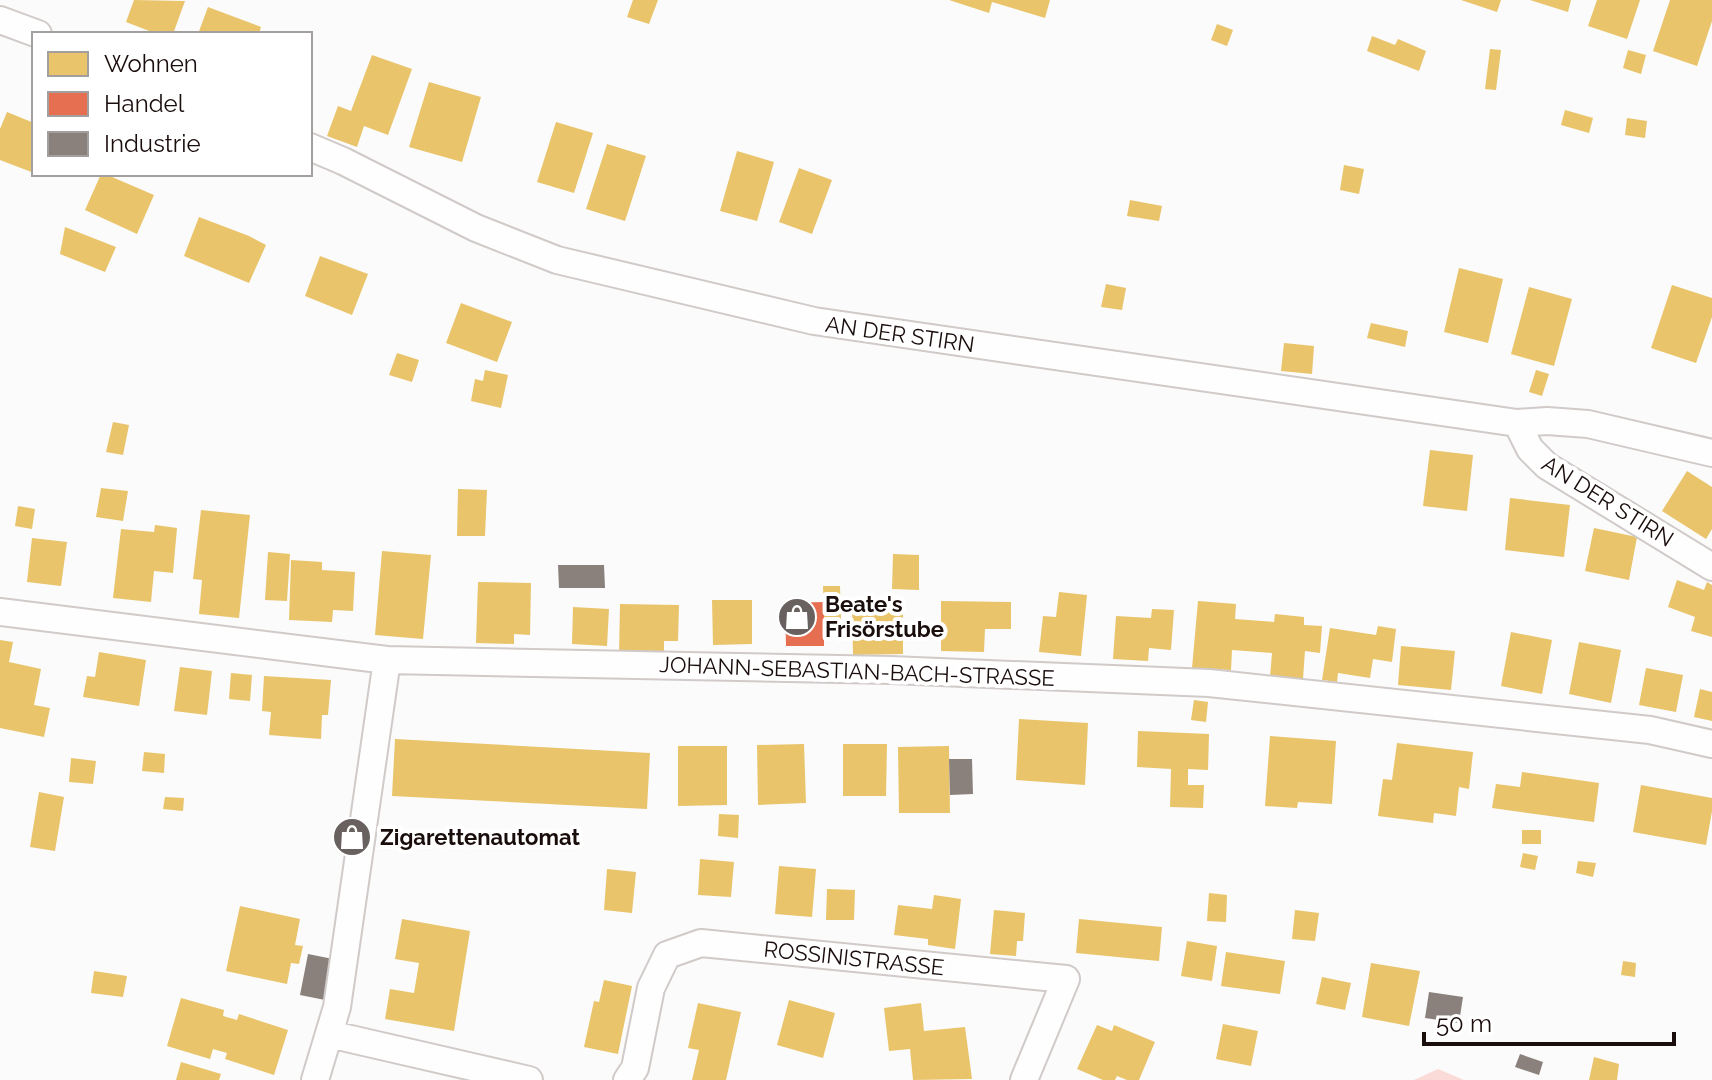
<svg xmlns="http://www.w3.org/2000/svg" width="1712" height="1080" font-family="Raleway,sans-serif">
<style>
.green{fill:#fbdbd7}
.homes{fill:#e9c46a}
.shops{fill:#e76f51}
.industry{fill:#8a817c}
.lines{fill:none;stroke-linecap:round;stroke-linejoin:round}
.street-casing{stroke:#d0cac8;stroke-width:30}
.street{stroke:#fefefe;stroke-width:26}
.labels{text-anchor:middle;stroke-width:8;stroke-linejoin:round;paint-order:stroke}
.street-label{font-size:22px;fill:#1a0e0d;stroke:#fff}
.poi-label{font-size:22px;font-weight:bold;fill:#1a0e0d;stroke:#fff;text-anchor:start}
</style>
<rect width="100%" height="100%" fill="#fbfbfb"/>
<path class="green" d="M1438,1069l26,11h-50z"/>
<path class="homes" d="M134,0l51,1 -12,33h-16l-31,-12z
M633,0h25l-9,24 -22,-7z
M949,0h101l-5,18 -53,-16 -3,11z
M1461,0h40l-4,12z
M1530,0h41l-3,12z
M1597,0h43l-13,39 -39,-13z
M1670,0h42v21l-15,45 -44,-15z
M208,7l53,20 -2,7h-61z
M1217,24l16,6 -6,16 -16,-6z
M1372,36l23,9 3,-6 28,12 -7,20 -52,-20z
M1490,49l11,1 -5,40 -11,-1z
M1628,50l18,5 -5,19 -18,-6z
M372,55l40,14 -24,66 -24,-9 -7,21 -30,-11 11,-30 13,5z
M429,82l52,15 -19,65 -53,-15z
M1565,110l28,8 -4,15 -28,-8z
M7,112l27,11v50l-34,-13v-31z
M1627,118l20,3 -2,17 -20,-3z
M556,122l37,11 -19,60 -37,-11z
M607,144l39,12 -21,65 -39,-12z
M737,151l37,11 -17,59 -37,-10z
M1344,165l20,4 -5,25 -19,-4z
M799,168l33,12 -20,54 -33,-12z
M101,174h4l49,21 -17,39 -52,-24z
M1130,200l32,6 -3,15 -32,-5z
M199,217l50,19 17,9 -17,38 -65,-27z
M65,227l51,20 -11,25 -45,-18z
M320,256l48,18 -16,41 -47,-19z
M1459,268l44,11 -15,64 -44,-11z
M1106,284l20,4 -4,22 -21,-3z
M1672,285l40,13v19l-16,46 -45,-15z
M1529,287l43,12 -18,67 -43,-12z
M461,303l51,19 -15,40 -51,-19z
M1371,323l37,8 -3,16 -38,-9z
M1284,343l30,3 -2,28 -31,-3z
M397,353l22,7 -7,22 -23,-7z
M485,370l23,5 -7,33 -30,-7 4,-22 8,2z
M1536,370l13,4 -7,22 -13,-4z
M113,422l16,3 -6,30 -17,-3z
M1430,450l43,5 -6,56 -44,-5z
M1687,471l25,16v42l-6,10 -44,-28z
M101,488l27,3 -5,30 -27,-4z
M458,489l29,1 -2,46h-28z
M1510,498l60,7 -6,52 -59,-7z
M18,506l17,3 -3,20 -17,-3z
M201,510l49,5 -11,103 -40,-4 3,-34 -9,-1z
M155,525l22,3 -4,45 -19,-2 -3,31 -38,-4 8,-69 33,3z
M1594,528l43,9 -8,43 -44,-9z
M32,538l35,4 -6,44 -34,-4z
M382,551l49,4 -8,84 -48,-4z
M268,552l22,2 -3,47 -22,-1z
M893,554l26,1v35l-27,-1z
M291,560l31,2v8l33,2 -2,39 -20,-1 -1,12 -43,-2z
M1677,580l27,10 3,-8 5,3v52l-21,-6 4,-14 -27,-10z
M478,582l53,1 -1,52 -16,-1v10l-38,-1z
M823,586h17l1,35h-17z
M1059,592l28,3 -6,61 -42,-4 4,-36 13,1z
M712,600h40v44l-39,1z
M941,601l70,1v27h-26l-1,23 -43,-1z
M1198,601l38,3 -1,15 39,3 1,-8 29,3v8l18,1 -2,27 -15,-2 -2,28 -33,-2 2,-24 -40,-3 -1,20 -39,-2z
M903,602v52l-50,1 -1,-52z
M620,604l59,1 -1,36h-14v16l-45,-1z
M573,607l36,2 -2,37 -35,-2z
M1152,609l22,1 -3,40 -22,-2 -1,13 -35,-2 3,-43 35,2z
M1378,626l18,3 -4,33 -19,-3 -3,19 -32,-5 -1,9 -15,-2 8,-52 46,7z
M1511,632l41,8 -10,54 -41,-8z
M0,640l13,2 -4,20 32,7 -7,36 16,3 -6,29 -44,-9z
M1579,642l42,8 -10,53 -42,-9z
M1401,646l54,5 -4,39 -53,-5z
M99,652l47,8 -7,46 -56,-9 4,-21 8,1z
M180,667l32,4 -5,44 -33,-4z
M1646,668l37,7 -7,37 -37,-7z
M231,673l21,2 -2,26 -21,-2z
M264,676l67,4 -3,35h-6l-1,24 -52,-4 2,-23 -9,-1z
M1700,689l12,3v29l-18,-4z
M1194,700l14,2 -2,20 -15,-2z
M1019,719l69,4 -3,62 -69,-5z
M1138,731l71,3 -1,36 -20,-1v16h16l-1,23 -33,-1 1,-38 -34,-2z
M1270,736l66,5 -4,63 -34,-2 -1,6 -32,-2z
M395,739l255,14 -3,56 -255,-13z
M1397,743l76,9 -4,37 -10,-2 -3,29 -22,-3 -1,10 -55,-7 5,-37 9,1z
M804,744l2,59 -48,2 -1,-60z
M843,744h44l-1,52h-43z
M678,746h49v59l-49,1z
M949,746l1,67h-51l-1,-66z
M144,752l21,2 -1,19 -22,-2z
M71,758l25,3 -3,23 -24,-2z
M1522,772l77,11 -5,39 -102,-14 4,-24 24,3z
M1641,785l71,13v13l-6,34 -73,-13z
M39,792l25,5 -9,54 -25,-4z
M165,797l19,1 -1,13 -20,-2z
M719,814l20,1 -1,23 -20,-2z
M1522,830h19v14h-19z
M1523,853l15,3 -3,14 -15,-3z
M700,859l34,3 -3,35 -33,-2z
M1578,861l18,2 -3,14 -17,-4z
M779,866l37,3 -4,48 -37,-3z
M607,869l29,3 -4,41 -28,-3z
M827,889l28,1 -1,30h-28z
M1209,893l18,2 -1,27 -19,-1z
M934,895l27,4 -6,50 -27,-4v-6l-34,-4 4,-30 34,4z
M240,906l60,13 -5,26 8,1 -4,18 -8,-1 -4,21 -61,-13z
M994,910l31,3 -2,28h-6l-1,15 -26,-2z
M1295,910l24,3 -4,28 -23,-2z
M402,919l68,12 -16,100 -69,-12 5,-30 24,4 5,-30 -24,-4z
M1079,919l83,8 -3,34 -83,-8z
M1187,941l30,5 -5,35 -31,-5z
M1226,952l59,9 -5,33 -59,-8z
M1623,961l13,2 -1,14 -14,-2z
M1371,963l49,8 -11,55 -47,-9z
M94,971l33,5 -4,21 -32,-4z
M1322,977l29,6 -6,27 -29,-6z
M604,980l28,6 -14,68 -34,-7 10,-46 5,1z
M181,998l43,12 -1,6 14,4 2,-6 49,16 -14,45 -49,-16 2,-6 -14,-4 -3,10 -43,-13z
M789,1000l46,13 -12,45 -46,-13z
M698,1003l43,9 -15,68h-34l7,-30 -11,-2z
M921,1003l3,28 41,-4 7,52 -59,1 -3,-31 -21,2 -5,-43z
M1223,1024l35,7 -7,35 -35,-7z
M1097,1025l15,6 2,-6 41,17 -16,38h-12l-10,-4 -2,4h-12l-26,-11z
M1594,1057l25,7 -2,16h-28z
M181,1062l40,12 -2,6h-43z"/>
<path class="shops" d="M824,602v44h-38l-1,-43z"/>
<path class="industry" d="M558,565h46l1,23h-46z
M949,759h23l1,35 -23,1z
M308,954l25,5 -8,41 -25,-5z
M1429,992l34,5 -4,26 -34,-5z
M1520,1054l23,8 -4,13 -24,-8z"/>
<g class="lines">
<g class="street-casing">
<path id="street" d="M0,20l38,14
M310,147l33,14 133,67 81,32 257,61 703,102 30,-2 41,3 124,29
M1517,423l13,26 17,17 165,101
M0,612l387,48 504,10 318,13 441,47 62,14
M329,1034l200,46
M315,1080l22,-73 50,-347
M627,1080l8,-12 16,-80 16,-33 34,-12 365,36 -42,101"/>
</g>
<use href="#street" class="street"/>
</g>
<defs>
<g id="shop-disc" transform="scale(2)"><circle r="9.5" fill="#696160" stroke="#fff"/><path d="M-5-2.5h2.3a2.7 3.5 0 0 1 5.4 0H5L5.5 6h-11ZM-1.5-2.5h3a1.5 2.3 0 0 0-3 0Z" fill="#fff"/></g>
</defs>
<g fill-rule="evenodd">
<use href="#shop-disc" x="797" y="617"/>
<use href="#shop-disc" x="352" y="837"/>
</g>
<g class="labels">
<g class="street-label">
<text transform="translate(900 334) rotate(8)" y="8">AN DER STIRN</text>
<text transform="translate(1608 501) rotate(32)" y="8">AN DER STIRN</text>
<text transform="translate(857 671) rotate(2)" y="8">JOHANN-SEBASTIAN-BACH-STRASSE</text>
<text transform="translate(854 958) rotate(6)" y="8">ROSSINISTRASSE</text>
</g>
<g class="poi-label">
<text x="825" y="612">Beate's<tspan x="825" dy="25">Frisörstube</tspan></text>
<text x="380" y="845">Zigarettenautomat</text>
</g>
</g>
<rect x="32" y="32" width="280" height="144" fill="#ffffff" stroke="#a39f9e" stroke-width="2"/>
<rect x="48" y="52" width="40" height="24" fill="#e9c46a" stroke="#a39f9e" stroke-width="2"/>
<text x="104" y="72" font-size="24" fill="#1a0e0d">Wohnen</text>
<rect x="48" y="92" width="40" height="24" fill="#e76f51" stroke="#a39f9e" stroke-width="2"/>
<text x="104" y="112" font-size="24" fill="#1a0e0d">Handel</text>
<rect x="48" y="132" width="40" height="24" fill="#8a817c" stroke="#a39f9e" stroke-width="2"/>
<text x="104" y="152" font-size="24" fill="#1a0e0d">Industrie</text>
<path d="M1424 1032v12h250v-12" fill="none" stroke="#1a0e0d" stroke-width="4"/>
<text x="1436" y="1032" font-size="24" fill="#1a0e0d" stroke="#ffffff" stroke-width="6" paint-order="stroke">50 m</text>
</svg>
